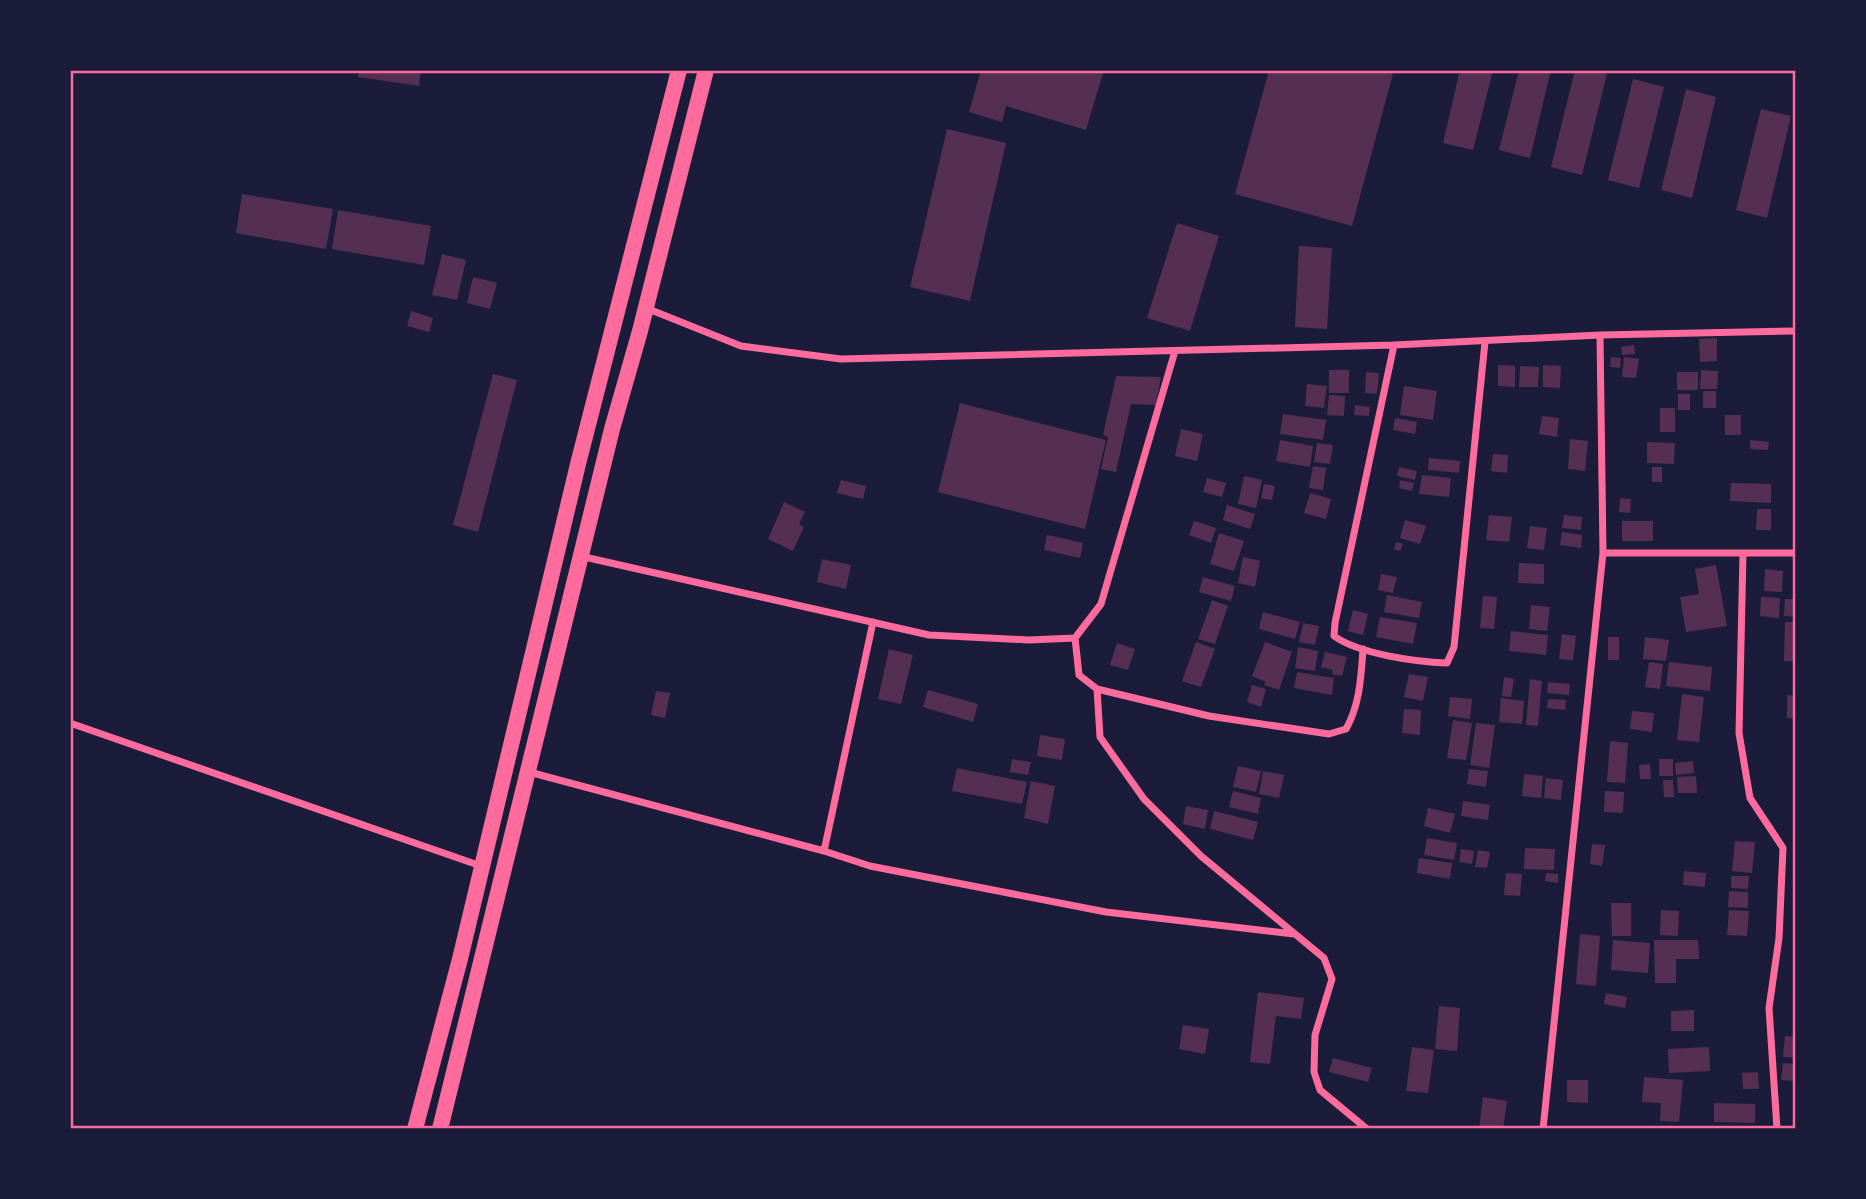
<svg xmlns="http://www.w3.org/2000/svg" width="1866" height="1199" font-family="'Space Grotesk',sans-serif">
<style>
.building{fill:#542f53}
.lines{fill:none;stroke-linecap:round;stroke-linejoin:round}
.minor{stroke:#ff6b9d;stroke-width:7}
.primary{stroke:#ff6b9d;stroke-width:16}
.neatline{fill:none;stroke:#ff6b9d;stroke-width:2.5}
</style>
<rect width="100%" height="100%" fill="#1b1b3a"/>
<path class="building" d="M359,70h62l-2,16 -61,-9z
M981,70h123l-18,60 -80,-24 -4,16 -33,-10z
M1269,70h125l-42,156 -117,-32z
M1460,70h33l-20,80 -30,-7z
M1519,70h32l-21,88 -31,-8z
M1575,70h17l15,4 -25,101 -31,-8z
M1633,79l31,8 -25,101 -31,-8z
M1686,89l30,8 -24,101 -31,-8z
M1761,109l30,7 -24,102 -31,-8z
M947,129l59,14 -36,158 -60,-14z
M242,194l91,15 -7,40 -90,-16z
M338,210l93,16 -7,39 -92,-16z
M1177,223l42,13 -29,95 -43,-13z
M1299,246l33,2 -5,81 -32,-2z
M442,254l24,6 -9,40 -25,-5z
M473,277l24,6 -7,26 -23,-6z
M411,311l22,7 -4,14 -22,-6z
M1717,338v23l-17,1 -1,-23z
M1634,345l1,9 -13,1 -1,-8z
M1611,357l10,1 -1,10 -10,-1z
M1624,357l15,2 -3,19 -14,-1z
M1498,365l17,1v21l-17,-1z
M1543,365l18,1 -1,22 -17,-1z
M1520,366l19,1 -1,20h-19z
M1329,370h20v23h-20z
M1701,370l17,1 -1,18h-17z
M1366,372l13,1 -2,21 -12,-1z
M1677,372h21v18h-21z
M493,374l24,6 -39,152 -25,-7z
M1116,376l45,1 -5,28 -25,-1 -15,68 -15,-3 7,-32 -5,-2z
M1307,384l20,2 -3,22 -19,-2z
M1404,386l33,5 -4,29 -33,-5z
M1703,391h13v17h-13z
M1678,394h12v16h-12z
M1329,395l16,1 -1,20 -17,-1z
M960,403l146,37 -21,89 -147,-37z
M1355,405l15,2 -1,9 -15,-1z
M1660,408h15v24h-15z
M1283,414l43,6 -3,20 -43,-6z
M1725,415h16v20h-16z
M1542,416l17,2 -2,19 -18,-3z
M1395,418l22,4 -2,12 -22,-4z
M1181,429l22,5 -6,27 -22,-5z
M1570,439l18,2 -3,30 -17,-2z
M1280,440l33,6 -3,21 -34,-6z
M1750,440l19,2 -1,8 -18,-1z
M1647,442l28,1 -1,21 -27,-1z
M1317,443l16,2 -3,19 -16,-2z
M1493,454l15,1 -1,18 -16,-2z
M1429,458l31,3 -1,12 -31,-3z
M1313,466l13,2 -3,22 -14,-2z
M1399,467l18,4 -2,9 -18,-4z
M1652,467h10v15h-10z
M1422,475l29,3 -2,19 -30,-3z
M1244,476l18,4 -6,28 -18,-4z
M1207,478l19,5 -4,14 -19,-5z
M841,480l25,6 -3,13 -26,-6z
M1400,480l14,3 -2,8 -13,-3z
M1731,483l40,1v19l-41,-2z
M1264,484l11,2 -3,14 -11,-2z
M1310,493l21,6 -5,20 -22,-6z
M1620,498l11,1 -1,14 -11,-1z
M784,502l21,10 -6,12 5,3 -11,24 -25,-12z
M1227,505l28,9 -5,15 -27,-9z
M1757,509h14v21h-15z
M1489,515l23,2 -3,25 -23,-2z
M1564,515l18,2 -1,13 -19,-2z
M1405,520l21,6 -6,18 -20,-6z
M1194,521l22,7 -5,15 -22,-8z
M1622,521h31v20h-31z
M1530,526l17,2 -3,22 -17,-2z
M1562,532l20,3 -1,13 -21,-3z
M1219,533l25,8 -10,30 -24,-7z
M1047,535l36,8 -3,15 -36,-8z
M1396,542l7,2 -3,7 -6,-2z
M1243,557l17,4 -5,26 -17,-4z
M822,559l29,6 -5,24 -29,-7z
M1519,563l25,1v20l-26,-1z
M1716,565l11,61 -41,6 -6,-35 19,-3 -4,-25z
M1765,569l18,2 -1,21 -18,-1z
M1381,574l16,3 -4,16 -15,-3z
M1203,577l32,9 -4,15 -32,-9z
M1387,595l35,7 -3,16 -35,-6z
M1483,596l14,1 -3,32 -14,-1z
M1761,597l19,1 -1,20 -19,-2z
M1785,599h11v18l-12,-1z
M1212,600l16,6 -13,38 -17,-5z
M1531,605l19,2 -3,24 -18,-2z
M1353,610l15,4 -5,21 -15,-4z
M1263,612l37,10 -5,17 -36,-10z
M1380,617l37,6 -4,21 -37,-7z
M1785,622h11v39h-12z
M1303,623l16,3 -4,19 -16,-3z
M1511,631l37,4 -2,20 -37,-4z
M1562,634l14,2 -3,24 -14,-1z
M1608,637h11v23h-11z
M1645,637l24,3 -3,21 -23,-2z
M1196,642l19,7 -14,38 -19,-6z
M1265,642l27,10 -13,38 -15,-5 2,-3 -14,-6z
M1117,643l18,6 -7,21 -18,-5z
M1298,647l20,4 -3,20 -20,-3z
M889,649l24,6 -12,49 -23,-5z
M1325,652l22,5 -5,19 -10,-2 1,-4 -12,-3z
M1649,662l14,2 -3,25 -15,-2z
M1669,662l43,5 -2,24 -44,-5z
M1297,672l37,6 -2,17 -38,-7z
M1409,674l19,3 -5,24 -19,-4z
M1504,677l10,2 -3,18 -9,-1z
M1530,679l12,2 -4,45 -12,-1z
M1548,682l22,2 -1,11 -22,-2z
M1252,685l14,4 -5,18 -14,-5z
M928,690l50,14 -5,18 -50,-15z
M656,691l14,2 -5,25 -14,-3z
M1682,694l22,3 -5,45 -22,-2z
M1787,695l9,1v22h-9z
M1450,697l22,2 -2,20 -22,-3z
M1501,698l23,3 -2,23 -23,-2z
M1548,699l18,1 -1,10 -18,-2z
M1404,709l17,1 -1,25 -18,-2z
M1632,711l22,2 -2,19 -22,-3z
M1453,720l19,3 -6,37 -19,-2z
M1476,723l19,2 -6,43 -19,-3z
M1040,735l25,4 -3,21 -25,-4z
M1610,741l18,2 -3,40 -18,-1z
M1012,759l19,3 -3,13 -18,-3z
M1659,759h14v17h-14z
M1693,761l1,12 -18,2 -1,-12z
M1650,764l1,15h-11l-1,-14z
M1238,766l23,5 -5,21 -23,-5z
M957,768l70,14 -5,22 -70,-13z
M1469,769l19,2 -2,16 -19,-3z
M1263,771l21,4 -5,23 -20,-4z
M1524,774l19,2 -2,22 -19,-2z
M1696,776l1,17h-19l-1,-16z
M1546,778l17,2 -2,20 -17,-2z
M1663,780h10l1,17h-10z
M1031,781l24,5 -7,38 -24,-6z
M1233,791l28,7 -3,16 -29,-7z
M1605,791l19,1 -1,21 -19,-1z
M1463,801l27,4 -2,15 -27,-4z
M1186,806l22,4 -3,19 -22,-5z
M1428,808l27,6 -5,19 -26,-7z
M1214,811l44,11 -5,18 -43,-11z
M1427,838l30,5 -3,17 -30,-5z
M1735,841l20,1 -3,31 -20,-2z
M1592,844l13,1 -3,21 -12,-2z
M1525,848l30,1 -1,21 -30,-1z
M1461,849l13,2 -2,13 -13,-2z
M1478,850l12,2 -3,16 -12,-1z
M1419,858l33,5 -2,16 -33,-6z
M1684,871l22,2 -1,14 -22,-2z
M1506,873l16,1 -2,22 -16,-1z
M1546,873l12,1v9l-13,-2z
M1731,876h18l-1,13 -17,-1z
M1729,891l19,1v16l-20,-1z
M1611,903h20v33h-19z
M1661,910l18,1 -1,25 -18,-1z
M1729,910l20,1 -2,25 -20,-1z
M1580,934l20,2 -4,50 -20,-2z
M1613,940l37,3 -2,30 -37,-3z
M1654,940h44l1,19h-23v24h-21z
M1258,992l46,6 -3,21 -25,-3 -6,48 -20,-2z
M1606,993l21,4 -2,11 -21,-4z
M1439,1006l21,2 -3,43 -22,-2z
M1694,1010v21h-23v-20z
M1183,1025l26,4 -4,25 -26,-5z
M1785,1036l11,1v21l-13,-1z
M1412,1047l22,3 -6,43 -22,-2z
M1709,1047l1,24 -41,2 -1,-24z
M1333,1058l39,10 -4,14 -39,-10z
M1783,1063l13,1v17l-15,-1z
M1758,1072l1,17h-16l-1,-16z
M1644,1077l39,3 -4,42 -19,-1 1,-18 -19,-1z
M1567,1080h21v23l-21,-1z
M1483,1097l24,4 -4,28h-24z
M1714,1103l41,1v19l-41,-1z
M1657,1126v3h-20v-2z"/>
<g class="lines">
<path class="minor" d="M646,308l95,38 100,13 553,-14 206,-10 196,-4
M1394,345l-59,278 -1,13c25,18 82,26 113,27l7,-16 31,-305
M1175,351l-74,253 -26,34 4,37 18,14 112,27 120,18 17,-5c14,-25 15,-52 17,-80
M1603,553h193
M1743,554l-4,179 11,65 33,50 -4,90 -10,70 8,121
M580,556l349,79 100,5 46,-2
M1097,689l3,48 44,62 57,57 123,102 8,21 -17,56 -1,37 6,18 47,39
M70,723l411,143
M529,772l295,79 46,15 236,46 188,22
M824,851l49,-229
M1543,1129l60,-576 -3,-218"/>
<path class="primary" d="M415,1129l45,-170 118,-495 101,-394
M440,1129l172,-700 28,-98 66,-261"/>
</g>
<rect width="1866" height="1199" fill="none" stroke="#1b1b3a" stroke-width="144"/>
<rect x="72" y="72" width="1722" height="1055" class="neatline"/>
</svg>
